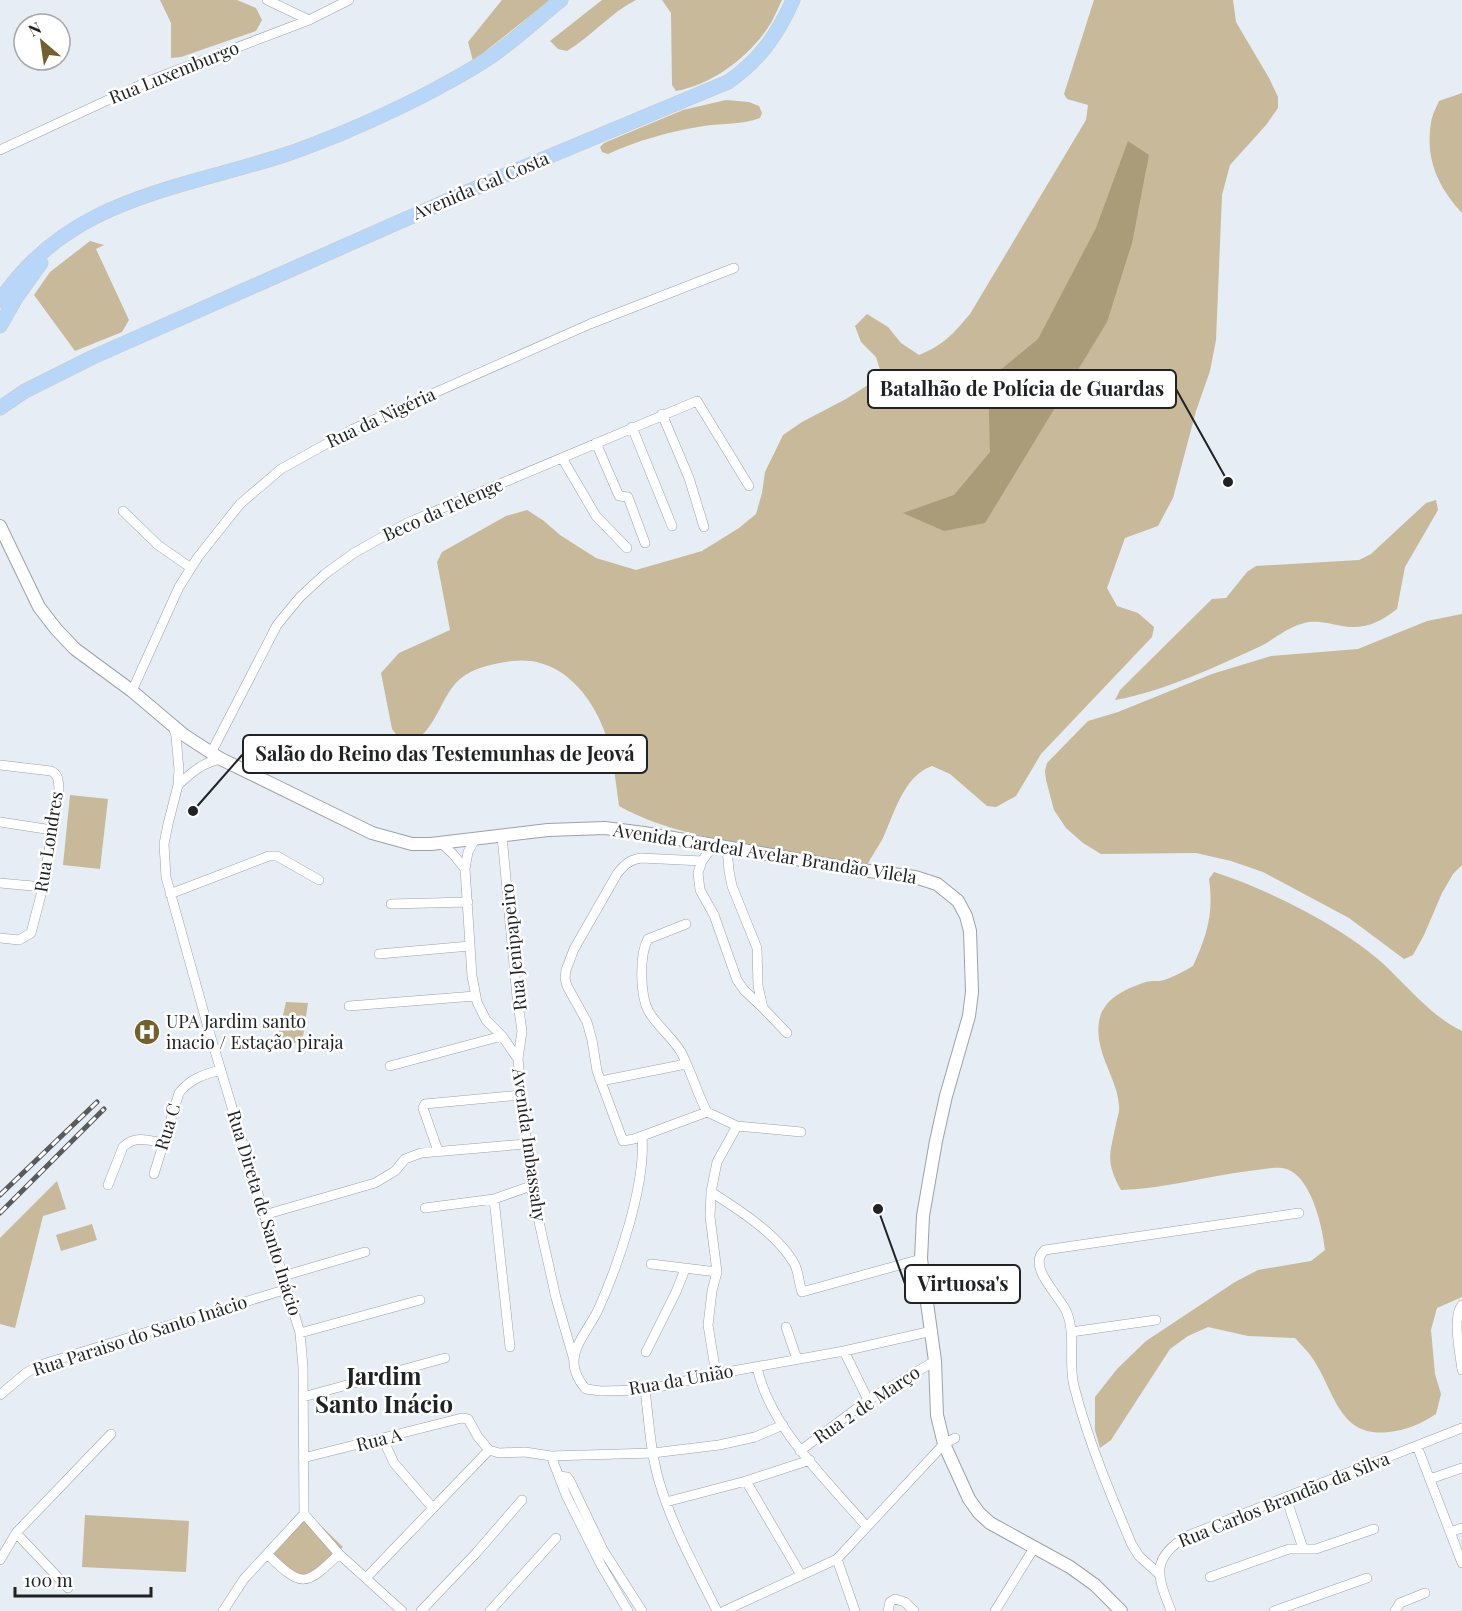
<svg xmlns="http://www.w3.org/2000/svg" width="1462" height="1611" font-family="'Playfair Display',serif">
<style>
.green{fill:#c7b99a}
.water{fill:#aa9c78}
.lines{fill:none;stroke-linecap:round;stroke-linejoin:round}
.minor-casing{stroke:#9ca2a8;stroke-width:10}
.secondary-casing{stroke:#9ca2a8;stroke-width:14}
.primary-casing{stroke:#c9caca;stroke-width:15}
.minor{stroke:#fff;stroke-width:9}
.secondary{stroke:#fff;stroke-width:12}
.primary{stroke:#b8d6f7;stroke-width:14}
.rail-casing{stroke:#585b5e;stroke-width:5}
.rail{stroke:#fff;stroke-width:3;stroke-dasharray:9;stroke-linecap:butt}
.labels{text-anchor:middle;stroke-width:5;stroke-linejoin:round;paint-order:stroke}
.street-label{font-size:18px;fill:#202224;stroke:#fff}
.poi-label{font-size:18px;fill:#202224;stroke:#fff;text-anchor:start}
.district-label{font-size:24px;font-weight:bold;fill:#202224;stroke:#fff}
.leader{fill:none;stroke:#202224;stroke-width:2}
.callout-dot{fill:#202224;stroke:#fff;stroke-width:2}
.callout{fill:#fff;stroke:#202224;stroke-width:2}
.callout-label{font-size:20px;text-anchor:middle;font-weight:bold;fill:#202224}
</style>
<rect width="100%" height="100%" fill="#e6edf4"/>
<path class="green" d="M160,0h77l19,8 6,12 -6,11 -75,26 -10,1v-35z
M502,0h48l-77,61 -5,-19z
M602,0h34c-26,13 -44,36 -69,51l-9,-2 -8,-8z
M662,0h120c-5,10 -9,21 -15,29 -21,30 -55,55 -91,62l-4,-6 -1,-72z
M1094,0h139l3,22 33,56 9,19v11l-12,17 -36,40 -8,30 -6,145 -6,31 -14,40 -23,87 -15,28 -33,12 -18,50 10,18 21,7 16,14 -2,10 -111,117 -25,42 -20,11 -9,-1 -37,-32 -18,-8c-29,10 -38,49 -50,74 -5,8 -10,16 -15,25 -34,-4 -68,-10 -101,-17 -51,-9 -102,-17 -147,-42 -2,-15 -4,-30 -6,-45 -9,-50 -44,-107 -101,-100 -17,3 -38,6 -52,18 -16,14 -21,38 -36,54 -5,5 -13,8 -20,11l-12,-15 -11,-56 18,-20 51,-23 -13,-68 5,-10 64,-36 21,-6 17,11 16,14 36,23 40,12 66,-19 37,-23 17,-14 6,-21 3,-21 18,-37 19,-13 44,-23 36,-23 -6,-19 -15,-15 -6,-16 12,-12 21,13 13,16 18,12c26,-11 33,-20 51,-41l116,-194 2,-15 -21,-6 -3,-5z
M1462,93v120c-24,-26 -37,-54 -31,-90 1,-8 5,-15 8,-22z
M726,100l23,2 10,4 3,7 -2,5c-18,7 -37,5 -56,8 -32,5 -66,14 -96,28l-6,-2 -2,-5 4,-4 79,-33z
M90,241l14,4 -8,4 33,71 -7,12 -47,19 -41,-56 16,-23z
M1436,500l2,10 -33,57 -8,42c-16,13 -33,21 -55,17 -12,-2 -27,-7 -41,-2 -14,4 -27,15 -40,22 -46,21 -96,45 -146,54l5,-10 92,-91 14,-1 21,-26 9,-6 103,-6 12,-6 55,-51z
M1462,614v251l-9,9 -11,19 -18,42 -11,20 -9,4 -55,-41 -86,-46 -32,-11 -35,-8 -95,1 -18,-11 -17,-15 -12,-18 -8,-30 -1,-9 2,-8 41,-42 30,-9 94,-38 59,-18 87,-7 69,-28z
M70,795l38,4 -8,70 -37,-4z
M1214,872c53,17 123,52 165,88 26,23 51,56 83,71v266l-25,11 -6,22 4,44 6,20 -5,20c-15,10 -29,16 -47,18 -50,6 -54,-40 -76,-73 -5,-8 -12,-14 -18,-21l-47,-2 -40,-9 -20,9 -18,13 -59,91 -11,8 -5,-18v-33l22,-28 29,-28 89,-59 23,-12 53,-9 14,-11c-2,-23 -15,-79 -43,-82 -10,-1 -23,2 -33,3 -43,5 -84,18 -128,19 -16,-29 -11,-36 -5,-66 1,-6 4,-12 3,-18 -1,-20 -13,-38 -18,-57 -10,-40 9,-55 45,-67 5,-2 12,0 18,-2 10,-3 20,-9 29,-14 14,-31 21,-53 16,-87z
M286,1002l22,1 -6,40 -25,-1z
M57,1181l9,28 -23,7 -28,112 -15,-4v-86z
M92,1224l5,16 -36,11 -5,-16z
M308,1513l35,34c-12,11 -32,38 -51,28 -9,-4 -17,-16 -24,-23z
M85,1515l104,6 -3,51 -104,-5z"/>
<path class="water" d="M1128,141l21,14 -17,88 -25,79 -122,201 -41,8 -41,-18 51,-18 36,-43 -2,-72 50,-41 58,-111z"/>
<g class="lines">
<g class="minor-casing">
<path id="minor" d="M267,0l42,20
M0,150l149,-69 160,-61 40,-20
M662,414l27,64 15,49
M632,427l40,99
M596,443l23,53 9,1 17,46
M562,458l34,58 31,32
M123,511l35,34 33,23
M132,691l47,-104 19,-30 42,-53 41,-35 72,-40 237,-105 144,-56
M173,725l3,11 3,34 -1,15 -10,39 -4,20 2,33 43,154 91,302 3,34 1,147 35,40 63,57
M211,753l66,-128 23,-28 25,-23 29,-21 53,-30 290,-122 52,85
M0,765l51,6c8,4 7,9 8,17l-16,99 -12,46 -12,7 -19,-2
M178,785c13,-12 25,-23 43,-26
M0,822l52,8
M502,836l15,161 5,34 -4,28
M475,839l-7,13 -3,17 7,107 5,26 9,18 16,16 16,23 13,127 25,112 18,62
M442,844l11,10 12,15
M713,846l-11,15 -4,12 2,17 14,25 23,65 7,10 18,17
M727,848l2,23 3,15 25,62 1,38 5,22 24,25
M702,861l-61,-3c-12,2 -17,7 -24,16l-43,75 -8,21 -1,8 2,8 20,36 5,18 5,31 23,62 3,8 11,-2 73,-27 30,14 64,6
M0,883l43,4
M170,894l99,-38h8l42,24
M391,904l77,-2
M686,924l-38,15c-9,16 -8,57 1,73 9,15 23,25 32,40 10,19 16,41 26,60
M379,954l91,-8
M349,1006l126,-10
M390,1066l112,-30
M601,1081l85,-17
M642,1137c4,48 -24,129 -44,173 -7,15 -23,33 -24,50 -1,10 5,22 12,29l15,2 44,-1 71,-16 128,-23 88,-20
M438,1151l-15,-43 2,-4 96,-9
M154,1174l25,-81c11,-14 25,-19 42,-23
M108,1185l15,-38c12,-12 25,-7 40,-4
M711,1192c28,18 68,43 84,73 4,9 4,19 7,27l119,-33
M494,1199l16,148
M425,1208l69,-9 37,-13
M264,1215l111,-32 20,-12 10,-12 16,-6 105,-9
M651,1264l66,8
M283,1276l82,-24
M1462,1305c-10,12 -2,48 0,65
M786,1327l11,32
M1071,1332l85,-12
M300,1333l120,-33
M844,1351l24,49
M646,1352l30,-60 9,-23
M757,1367c13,61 70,113 110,160
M716,1374l-8,-49 4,-34 5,-19 -7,-55 1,-25 6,-30 20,-36
M645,1390c4,30 5,61 14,91 13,45 37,88 58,130
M0,1395l26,-22 14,-8 247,-76
M303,1397l142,-39
M383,1439l11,24 38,44
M1417,1446l45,117
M800,1451l68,-51 67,-39
M551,1456l15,39 35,70 27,46
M303,1458l159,-40 6,1 10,18 11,13 10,3 26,-1 26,4 102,-3 66,-8 36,-8 28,-12
M559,1476l8,1 3,4 33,69 39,61
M1430,1479l32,-11
M746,1481l55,94
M1286,1498l17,50
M666,1502l80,-21 64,-21
M1450,1532l12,-4
M16,1533l52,55
M267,1554c35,34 38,33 72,0
M837,1559l18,52
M0,1560l16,-27 95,-99
M1160,1575l-21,-19 -7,-11c-22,-52 -44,-104 -58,-159 -6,-23 2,-50 -7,-73 -5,-15 -42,-47 -22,-63l254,-37
M1210,1577l79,-28h27l58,-20
M366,1578l123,-128
M223,1611l21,-32 60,-65
M421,1611l56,-59 45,-52
M490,1611l66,-73
M724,1611l113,-52 107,-115 11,-6
M888,1611l2,-9 5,-3 10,3 9,9
M995,1611l39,-63
M1171,1611c-14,-36 -21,-52 16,-75l275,-108
M1274,1611l93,-33
M1395,1611l5,-8 25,-10"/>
</g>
<g class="secondary-casing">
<path id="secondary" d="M0,526l39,81 17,22 19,20 57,42 52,44 37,24 151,74 40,11h19l117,-14 57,-2 39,5 210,36 61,8 22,7 21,17 8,15 4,15 2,61 -3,24 -23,80 -10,45 -13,75 -2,43 14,102 2,54 7,29 25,55 10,14 11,10 80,44 25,18 26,26"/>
</g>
<g class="primary-casing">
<path id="primary" d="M0,301c68,-103 177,-111 284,-146 19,-6 38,-14 56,-21 50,-21 100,-45 146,-74 27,-18 50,-40 75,-60
M0,326l16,-28 25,-35
M0,408l25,-17 68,-34 426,-188 209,-87c31,-21 50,-48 65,-82"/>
</g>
<use href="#minor" class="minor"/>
<use href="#secondary" class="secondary"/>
<use href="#primary" class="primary"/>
<g class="rail-casing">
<path id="rail" d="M0,1195l97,-93
M0,1213l104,-104"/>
</g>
<use href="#rail" class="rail"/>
</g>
<defs>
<g id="hospital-disc" transform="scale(1.35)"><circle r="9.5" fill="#73602f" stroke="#fff"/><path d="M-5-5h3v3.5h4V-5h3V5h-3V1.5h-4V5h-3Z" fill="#fff"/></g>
</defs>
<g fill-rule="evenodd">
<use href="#hospital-disc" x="147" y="1032"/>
</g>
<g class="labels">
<g class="street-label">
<text transform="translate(174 73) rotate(-22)" y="6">Rua Luxemburgo</text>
<text transform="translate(481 186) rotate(-23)" y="6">Avenida Gal Costa</text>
<text transform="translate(381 418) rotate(-25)" y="6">Rua da Nigéria</text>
<text transform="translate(443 510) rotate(-24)" y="6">Beco da Telenge</text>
<text transform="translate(49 842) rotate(-81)" y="6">Rua Londres</text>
<text transform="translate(765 854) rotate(9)" y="6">Avenida Cardeal Avelar Brandão Vilela</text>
<text transform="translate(514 947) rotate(-96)" y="6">Rua Jenipapeiro</text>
<text transform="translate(168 1127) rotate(-73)" y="6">Rua C</text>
<text transform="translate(529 1145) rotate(82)" y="6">Avenida Imbassahy</text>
<text transform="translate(264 1213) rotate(73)" y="6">Rua Direta de Santo Inácio</text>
<text transform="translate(140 1336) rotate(-18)" y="6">Rua Paraiso do Santo Inâcio</text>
<text transform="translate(681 1380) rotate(-10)" y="6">Rua da União</text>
<text transform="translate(867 1405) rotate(-34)" y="6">Rua 2 de Março</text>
<text transform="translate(379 1440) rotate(-14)" y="6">Rua A</text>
<text transform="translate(1284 1500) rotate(-22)" y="6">Rua Carlos Brandão da Silva</text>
</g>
<g class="poi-label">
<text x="166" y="1028">UPA Jardim santo<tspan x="166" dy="21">inacio / Estação piraja</tspan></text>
</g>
<g class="district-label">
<text x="384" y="1385">Jardim<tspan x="384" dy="28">Santo Inácio</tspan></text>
</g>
</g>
<path class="leader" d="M1228 482L1176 389M193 811L243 754M878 1209L905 1284"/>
<g class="callout-dot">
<circle cx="1228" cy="482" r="6"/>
<circle cx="193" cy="811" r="6"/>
<circle cx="878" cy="1209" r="6"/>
</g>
<g class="callout">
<rect x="868" y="370" width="308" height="38" rx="6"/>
<rect x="243" y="735" width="404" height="38" rx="6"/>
<rect x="905" y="1265" width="115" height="38" rx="6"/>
</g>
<g class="callout-label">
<text x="1022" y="396">Batalhão de Polícia de Guardas</text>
<text x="445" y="761">Salão do Reino das Testemunhas de Jeová</text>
<text x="963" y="1291">Virtuosa's</text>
</g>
<g transform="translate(42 42) rotate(331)"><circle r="28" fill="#ffffff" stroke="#a6a7a7" stroke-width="1.5"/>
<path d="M0-4.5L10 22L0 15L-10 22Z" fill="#73602f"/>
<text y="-9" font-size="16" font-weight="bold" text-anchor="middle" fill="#202224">N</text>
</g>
<path d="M15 1587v9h136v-9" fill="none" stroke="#202224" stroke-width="3"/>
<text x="24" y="1587" font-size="18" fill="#202224" stroke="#ffffff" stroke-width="4.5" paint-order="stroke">100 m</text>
</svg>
